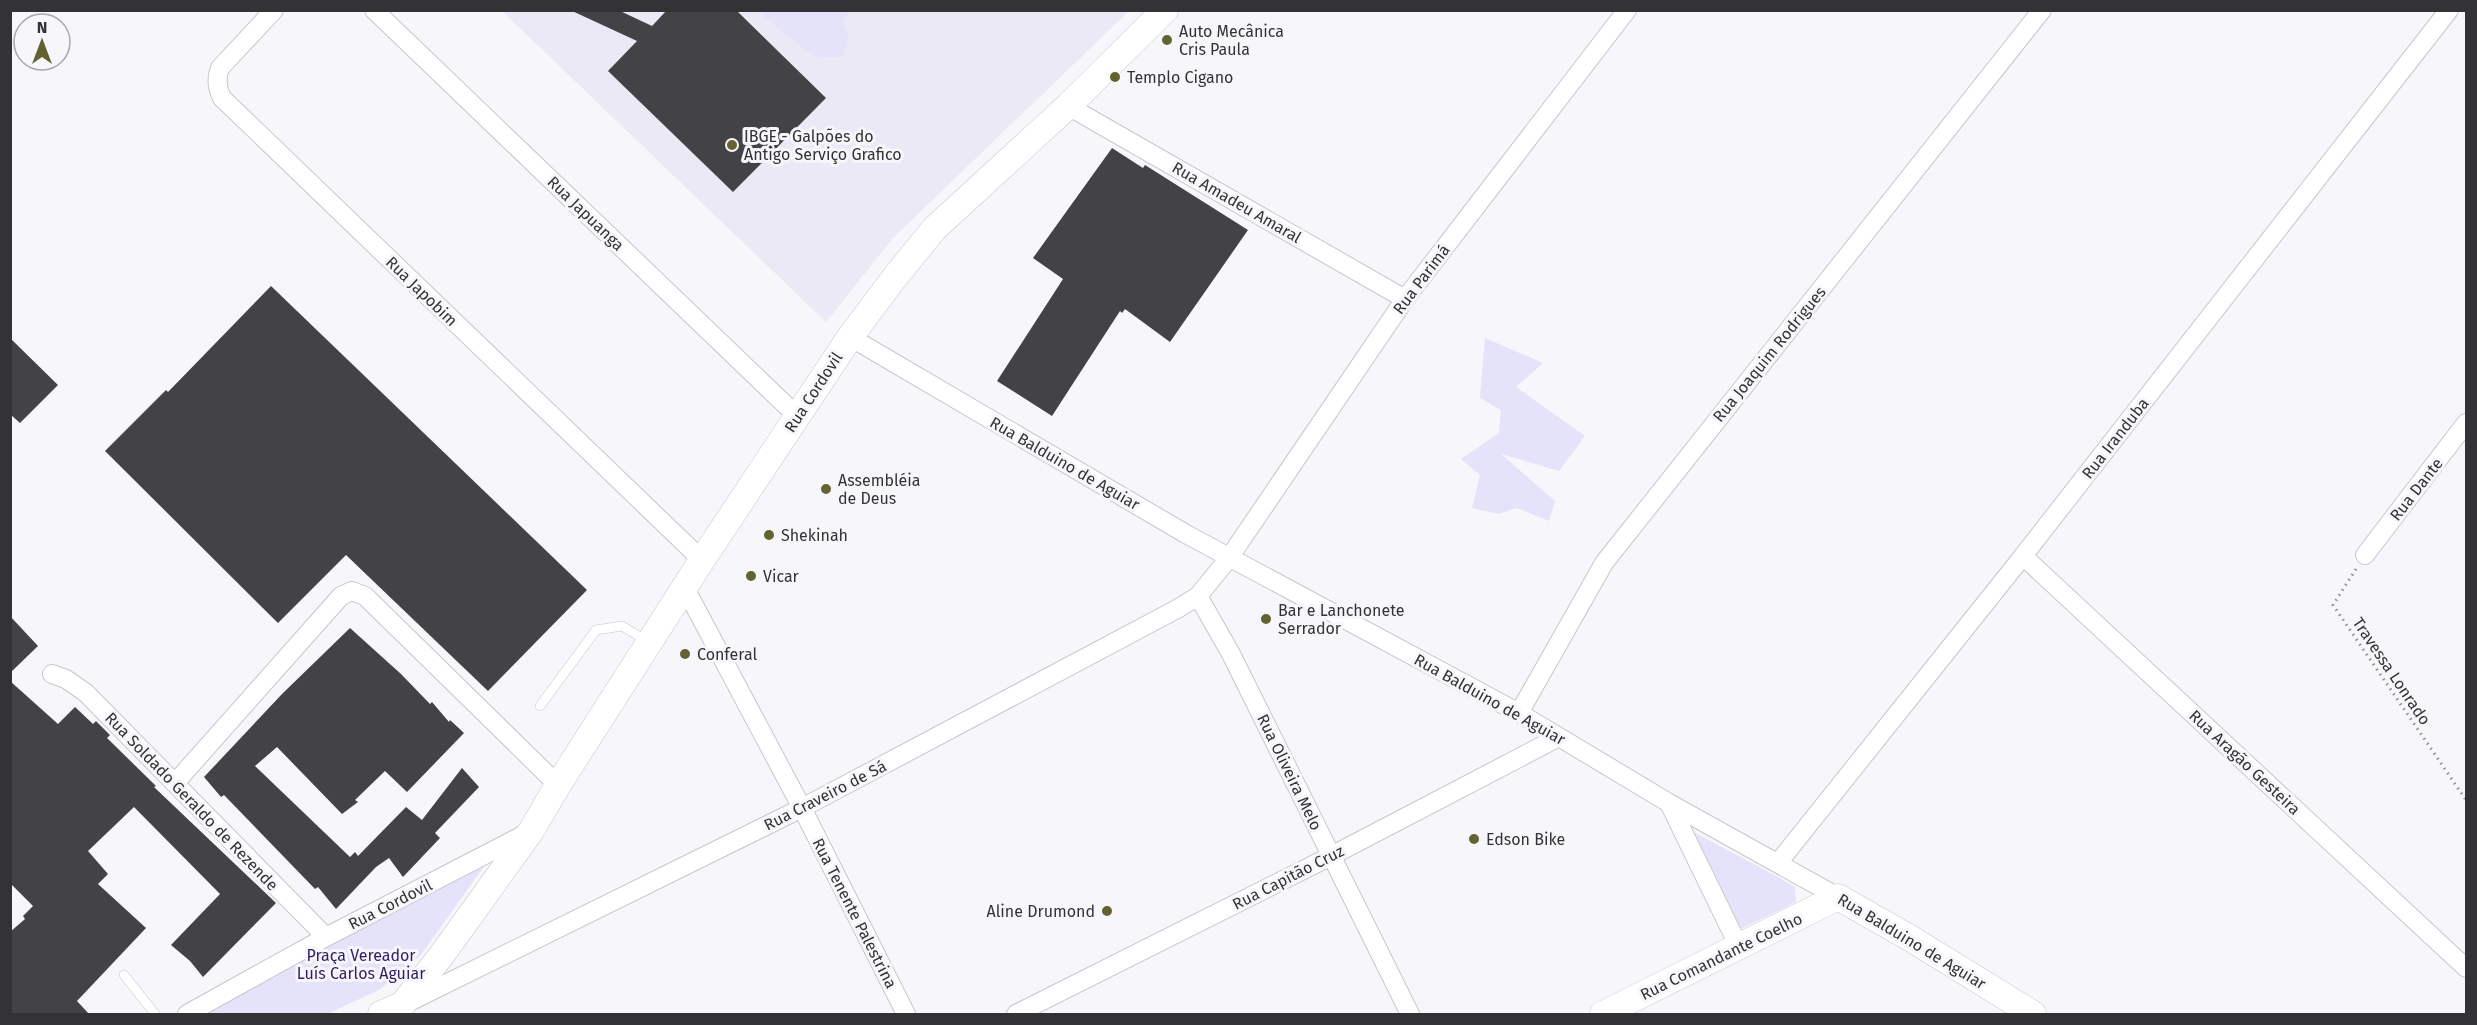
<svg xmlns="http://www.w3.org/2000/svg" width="2477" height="1025" font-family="'Fira Sans',sans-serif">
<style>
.built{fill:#eae9f5}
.green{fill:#e5e3fa}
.building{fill:#434346}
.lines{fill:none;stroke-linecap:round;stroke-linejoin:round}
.lane-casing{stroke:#c7c7ca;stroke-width:10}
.street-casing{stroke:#c7c7ca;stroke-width:20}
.secondary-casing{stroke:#c7c7ca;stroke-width:27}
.path{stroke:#908f92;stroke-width:3;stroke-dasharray:1.5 4.5;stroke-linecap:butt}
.lane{stroke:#fff;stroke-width:9}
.street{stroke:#fff;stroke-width:18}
.secondary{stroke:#fff;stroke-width:26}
.poi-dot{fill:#636331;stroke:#f7f6fa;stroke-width:2}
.labels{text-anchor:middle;stroke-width:6;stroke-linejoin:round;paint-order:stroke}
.poi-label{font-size:16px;fill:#333335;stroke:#f7f6fa;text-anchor:start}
.street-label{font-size:16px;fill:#333335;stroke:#f7f6fa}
.park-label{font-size:16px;fill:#301d65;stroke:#f7f6fa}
</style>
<rect width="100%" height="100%" fill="#f7f6fa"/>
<path class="built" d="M502,11h627l-236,227 -67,84z"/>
<path class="green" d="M759,11h92l-8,12 6,15 -6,19 -26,1 -35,-26z
M1485,338l58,25 -27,24 69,49 -26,35 -58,-17 54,47 -6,20 -32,-13 -18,6 -27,-6 8,-33 -19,-16 38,-26 2,-23 -21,-12z
M1688,829l97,52 10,6 1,15 -56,27z
M485,865l-65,91 -41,34 -52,24h-122l130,-72z"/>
<path class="building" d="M570,10h48l34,16 15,-16h69l90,88 -93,94 -125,-121 29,-30z
M1112,148l31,20 2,-3 103,65 -78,112 -45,-33 -3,4 -2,-2 -68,105 -55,-35 66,-102 -30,-21z
M271,286l316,304 -99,101 -142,-136 -68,68 -173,-172 61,-61 2,2z
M10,338l48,47 -38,38 -10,-9z
M10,616l28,30 -28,27z
M350,628l51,46 29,30 2,-2 17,20 1,-2 14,13 -57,59 -22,-21 -30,29 3,2 -16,12 -65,-67 -22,19 95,91 5,-5 3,4 48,-49 16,13 40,-52 17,19 -44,46 5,5 -37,39 -14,-19 -13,9 -40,42 -18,-22 -3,2 -91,-94 -3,2 -17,-20 78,-83z
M10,681l48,43 17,-17 18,17 3,-3 14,14 -3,3 49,48 -2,1 122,116 -73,74 -13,-16 -19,-16 49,-51 -86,-87 -46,44 20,23 -10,10 48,44 -69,73 12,13h-79v-82l15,-13 -2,-3 10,-10 -23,-23z"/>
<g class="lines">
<g class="lane-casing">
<path id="lane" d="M540,706l56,-76 26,-4 25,15
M124,975l31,39"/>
</g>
<g class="street-casing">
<path id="street" d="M274,10l-54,58c-4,10 -3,20 2,30l480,462
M374,10l423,406
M1068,106l337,193
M850,337l336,197 333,179 150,90 169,94
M2365,555l101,-132
M2023,556l443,412
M685,588l117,220 104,206
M1198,596l33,58 179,360
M52,674l14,5 20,14 240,244
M1519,713l85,-150 438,-553
M175,783l166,-187 11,-5 13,5 193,189
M1669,803l70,144
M1778,863l245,-307 426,-546
M407,1003l395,-195 375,-199 21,-13 31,-38 176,-259 222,-289
M187,1014l139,-77 201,-104
M1016,1014l315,-158 228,-119"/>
</g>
<g class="secondary-casing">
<path id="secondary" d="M381,1014l21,-9 39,-49 90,-125 27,-46 144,-225 148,-223 45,-60 39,-48 134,-123 97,-96
M1603,1014l235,-117 72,41 123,76"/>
</g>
<path class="path" d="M2356,569l-23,36 133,195"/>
<use href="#lane" class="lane"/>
<use href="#street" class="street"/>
<use href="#secondary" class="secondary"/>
</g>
<g class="poi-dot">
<circle cx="1167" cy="40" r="6"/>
<circle cx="1115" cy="77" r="6"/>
<circle cx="732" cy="145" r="6"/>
<circle cx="826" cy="489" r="6"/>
<circle cx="769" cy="535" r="6"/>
<circle cx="751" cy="576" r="6"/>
<circle cx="1266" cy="619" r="6"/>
<circle cx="685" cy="654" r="6"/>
<circle cx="1474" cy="839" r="6"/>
<circle cx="1107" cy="911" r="6"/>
</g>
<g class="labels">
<g class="poi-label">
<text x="1179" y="37">Auto Mecânica<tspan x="1179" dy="18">Cris Paula</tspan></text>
<text x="1127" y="83">Templo Cigano</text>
<text x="744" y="142">IBGE - Galpões do<tspan x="744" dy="18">Antigo Serviço Grafico</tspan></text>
<text x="838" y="486">Assembléia<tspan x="838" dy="18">de Deus</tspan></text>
<text x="781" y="541">Shekinah</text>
<text x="763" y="582">Vicar</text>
<text x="1278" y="616">Bar e Lanchonete<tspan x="1278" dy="18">Serrador</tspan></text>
<text x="697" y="660">Conferal</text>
<text x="1486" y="845">Edson Bike</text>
<text x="1095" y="917" text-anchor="end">Aline Drumond</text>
</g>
<g class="street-label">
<text transform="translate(1237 202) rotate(30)" y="6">Rua Amadeu Amaral</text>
<text transform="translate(586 213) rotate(44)" y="6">Rua Japuanga</text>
<text transform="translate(1421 279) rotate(-53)" y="6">Rua Parimá</text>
<text transform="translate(422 291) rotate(44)" y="6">Rua Japobim</text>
<text transform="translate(1769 354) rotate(-51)" y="6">Rua Joaquim Rodrigues</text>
<text transform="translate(813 392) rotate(-57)" y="6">Rua Cordovil</text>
<text transform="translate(2115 438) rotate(-52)" y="6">Rua Iranduba</text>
<text transform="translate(1065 463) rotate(30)" y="6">Rua Balduino de Aguiar</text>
<text transform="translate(2416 489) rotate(-52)" y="6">Rua Dante</text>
<text transform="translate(2392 671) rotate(56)" y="6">Travessa Lonrado</text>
<text transform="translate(1490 699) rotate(29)" y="6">Rua Balduino de Aguiar</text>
<text transform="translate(2245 762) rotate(43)" y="6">Rua Aragão Gesteira</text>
<text transform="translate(1290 772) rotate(64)" y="6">Rua Oliveira Melo</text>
<text transform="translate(825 795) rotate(-27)" y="6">Rua Craveiro de Sá</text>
<text transform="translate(192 801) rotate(46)" y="6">Rua Soldado Geraldo de Rezende</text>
<text transform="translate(1288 877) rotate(-27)" y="6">Rua Capitão Cruz</text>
<text transform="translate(390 904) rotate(-27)" y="6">Rua Cordovil</text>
<text transform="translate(855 913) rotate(63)" y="6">Rua Tenente Palestrina</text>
<text transform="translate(1912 941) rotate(31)" y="6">Rua Balduino de Aguiar</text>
<text transform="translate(1721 956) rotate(-26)" y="6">Rua Comandante Coelho</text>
</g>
<g class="park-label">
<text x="361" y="961">Praça Vereador<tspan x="361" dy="18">Luís Carlos Aguiar</tspan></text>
</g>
</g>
<rect width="2477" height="1025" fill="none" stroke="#333335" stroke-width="24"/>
<g transform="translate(42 42)"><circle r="28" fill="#f7f6fa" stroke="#a9a8ab" stroke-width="1.5"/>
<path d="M0-4.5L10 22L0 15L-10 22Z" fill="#636331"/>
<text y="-9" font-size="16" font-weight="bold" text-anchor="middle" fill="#333335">N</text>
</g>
</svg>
